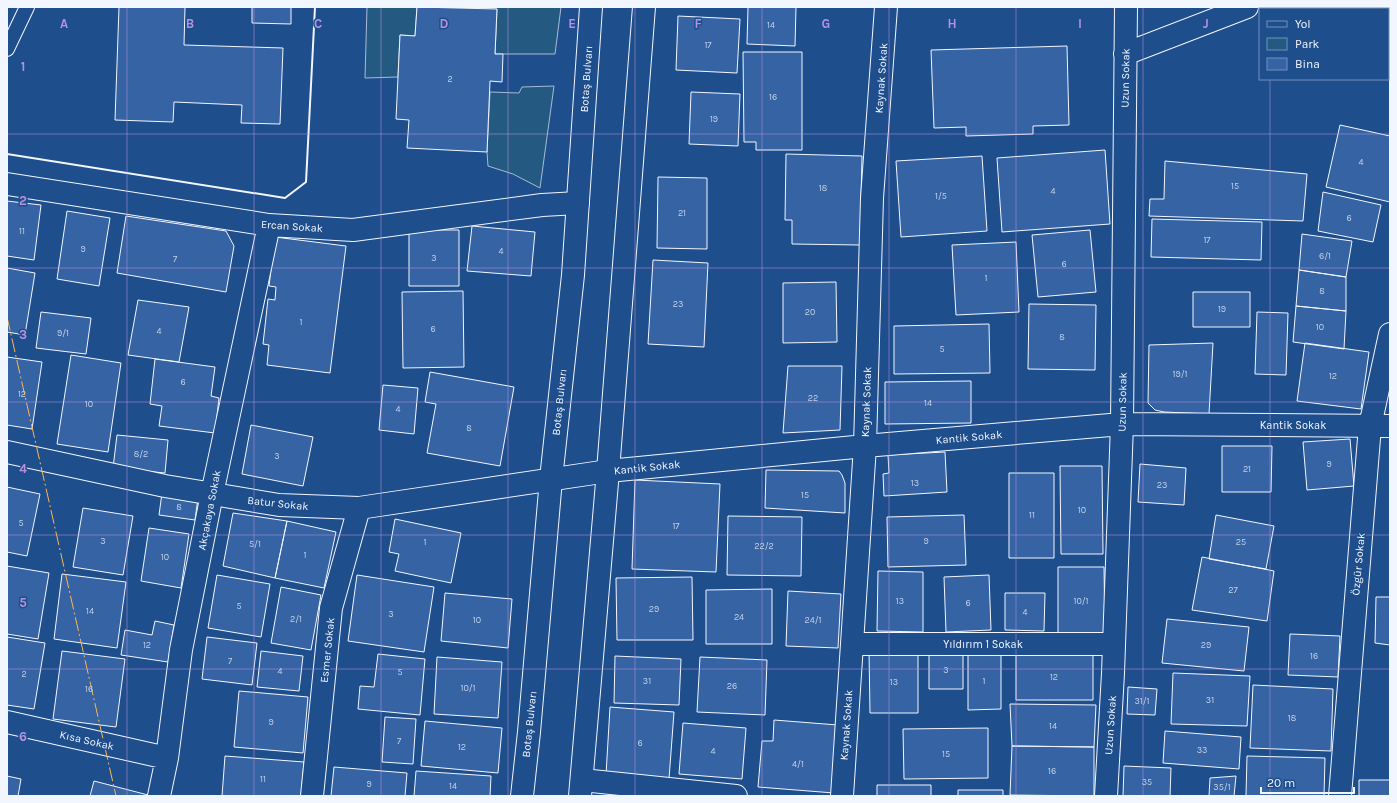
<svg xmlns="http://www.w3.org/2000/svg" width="1397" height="803" font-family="Karla,sans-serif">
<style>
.green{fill:#245a82;stroke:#a8bbd7}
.building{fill:#3563a3;stroke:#f2f6ff}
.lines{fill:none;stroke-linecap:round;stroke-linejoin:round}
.lane-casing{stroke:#f2f6ff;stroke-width:16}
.street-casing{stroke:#f2f6ff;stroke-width:24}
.secondary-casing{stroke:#f2f6ff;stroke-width:24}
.lane{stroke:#1f4e8c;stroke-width:14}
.street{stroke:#1f4e8c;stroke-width:22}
.secondary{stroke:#1f4e8c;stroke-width:22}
.wall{stroke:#f2f6ff;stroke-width:2}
.power{stroke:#ffb74d;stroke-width:1;stroke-dasharray:14 3 2 3;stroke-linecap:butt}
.grid{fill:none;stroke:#b691df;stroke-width:1;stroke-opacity:0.55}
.labels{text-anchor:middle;stroke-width:3;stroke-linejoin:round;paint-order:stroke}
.number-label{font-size:9px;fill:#c3d1e8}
.street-label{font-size:11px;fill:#f2f6ff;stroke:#1f4e8c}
.grid-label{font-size:13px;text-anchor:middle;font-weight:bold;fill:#b691df;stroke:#1f4e8c;stroke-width:3;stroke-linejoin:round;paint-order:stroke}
</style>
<rect width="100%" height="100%" fill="#1f4e8c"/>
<path class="green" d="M367,7h50l-2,29 -15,-1 -2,42 -33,1z
M453,7h108l-6,47h-60l2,-45z
M554,86l-14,102 -27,-14 -25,-8 -1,-14 3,-60 29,1 3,-6z"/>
<path class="building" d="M119,7h66l-1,38 99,3 -3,76 -39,-1 1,-18 -68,-3 -1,20 -58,-2z
M252,7h39v17l-39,-1z
M417,7l80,2 -2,45h8l-1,28 -12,-1 -3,71 -80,-4 2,-28 -13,-1 4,-84 15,1z
M748,7h48l-1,39 -48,-2z
M1378,7h12v24l-2,-1v-21h-11z
M678,16l62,3 -3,54 -61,-3z
M1067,46l2,79 -36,1v8l-67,2v-9l-32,1 -3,-78z
M743,52h59v98h-46v-8h-12z
M691,92l49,2 -2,52 -49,-2z
M1340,125l50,11v66l-64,-15z
M1105,150l5,74 -108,8 -5,-74z
M786,154l76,2 -2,89 -68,-1v-24h-7z
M982,156l5,75 -86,6 -5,-76z
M1165,161l142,13 -4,47 -154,-5 1,-17h14z
M658,177l49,1v71l-50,-1z
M1323,192l58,13 -8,37 -55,-11z
M7,201l34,4 -7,55 -27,-4z
M67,211l43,7 -11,68 -42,-7z
M126,216l100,15 8,15 -8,46 -109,-19z
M1152,219l110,3 -1,38 -110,-3z
M472,226l63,6 -4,44 -64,-5z
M409,230h50v56h-50z
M1090,230l6,62 -58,5 -6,-62z
M1302,234l50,7 -6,36 -47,-7z
M275,237l71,9 -16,127 -63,-8 2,-20 -6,-1 5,-45 7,1 1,-13 -7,-1z
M1016,242l3,70 -63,3 -4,-70z
M653,260l55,3 -4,84 -56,-3z
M7,268l28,5 -10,62 -18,-3z
M1299,270l47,7v34l-50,-5z
M836,282l1,60 -54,1v-60z
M463,291l1,76 -61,1 -1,-76z
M1193,292h57v35h-57z
M138,300l51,7 -10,55 -51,-7z
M1029,304l67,1 -1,65 -67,-1z
M1296,306l50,5 -2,38 -51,-7z
M41,312l50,6 -5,36 -50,-6z
M1257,312l31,1 -2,62 -31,-1z
M989,324l1,49 -96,1v-48z
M1213,343l-4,71 -45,-2 -9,-2 -7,-7 1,-58z
M1305,343l64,9 -8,57 -64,-8z
M71,355l50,8 -13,89 -51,-8z
M7,357l35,5 -10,67 -25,-4z
M155,359l60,8 -4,29 8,2 -4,35 -56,-7 3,-20 -12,-2z
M788,366h54l-2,64 -57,3z
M430,372l84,15 -14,79 -73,-13 9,-49 -11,-2z
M971,381v42l-86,1v-42z
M383,385l35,3 -4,46 -35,-4z
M251,425l62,12 -10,49 -61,-12z
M117,435l51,5 -3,33 -52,-5z
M1350,439l4,47 -47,4 -4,-48z
M1222,446h50l-1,46h-49z
M945,452l2,40 -63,4 -1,-22 6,-1 -1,-18z
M1140,464l46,4 -2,37 -46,-3z
M1060,466h42l1,88h-42z
M766,470l73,1 3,4 3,8v30l-80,-5z
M1009,473h45v85h-45z
M635,480l85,4 -4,88 -84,-3z
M7,487l33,7 -13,62 -20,-4z
M162,493l36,5 -3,22 -36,-5z
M83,508l50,8 -10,59 -50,-8z
M233,513l54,8 -12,57 -52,-12z
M964,515l2,50 -78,2 -1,-50z
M1216,515l58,11 -8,43 -57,-10z
M728,516l74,1 -1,59 -74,-1z
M395,519l66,14 -10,50 -56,-12 4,-17 -10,-2z
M287,521l49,11 -12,56 -49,-10z
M149,528l40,6 -8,54 -40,-7z
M1202,557l72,14 -7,50 -75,-11z
M7,566l42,7 -11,66 -31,-5z
M1058,567h46l1,67h-47z
M878,571l45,1v60l-46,-1z
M62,574l64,8 -9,66 -63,-9z
M217,575l53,9 -9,53 -53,-9z
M357,575l77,12 -10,65 -76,-11z
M989,575l2,55 -45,2 -2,-55z
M692,577l1,63h-76l-1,-62z
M281,587l40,8 -10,55 -40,-7z
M772,589v55h-66v-54z
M788,591l53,3 -3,54 -52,-2z
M445,593l67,6 -4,49 -67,-7z
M1005,593h40l-1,38 -39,-1z
M1376,597h14v48l-15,-2z
M1167,619l82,8 -5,44 -82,-8z
M155,621l19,4 -6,37 -47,-7 4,-25 27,5z
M1290,634l50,2 -2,41 -50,-2z
M7,637l38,6 -11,66 -27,-4z
M207,637l50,6 -5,42 -50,-6z
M62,651l63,8 -9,68 -63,-8z
M261,651l42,5 -4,35 -42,-4z
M869,651h49v62h-48z
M929,651h34v38h-34z
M968,653h33v56l-33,1z
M378,654l47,5 -5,56 -62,-6 2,-23 14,1z
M1016,654h77v46h-77z
M615,656l66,3 -2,46 -65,-2z
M437,657l65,5 -4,56 -64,-4z
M700,657l67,3 -2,55 -68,-3z
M1173,673l77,3 -3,50 -76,-2z
M1253,685l80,4 -2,62 -81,-3z
M1128,687l29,2 -2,26 -28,-1z
M239,691l69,6 -5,56 -69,-6z
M1010,704l86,1 -2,42 -82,-1z
M610,707l64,5 -5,67 -63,-4z
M385,717l31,2 -3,45 -31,-2z
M774,720l64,5 -4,68 -76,-6 4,-46h11z
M425,721l77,7 -4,45 -77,-7z
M683,723l63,5 -4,51 -63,-5z
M988,728v50l-84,1 -1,-50z
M1165,731l76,6 -2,32 -76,-6z
M1012,746l82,1v49l-84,-1z
M225,756l79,6 -3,34h-79z
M1247,756l78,2 -1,38h-78z
M1124,766l47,2 -1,28h-47z
M334,767l73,6 -2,23h-74z
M416,771l75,5 -1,20h-76z
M7,776l14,3 -3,17h-11z
M1236,776l-2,20h-25l1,-18z
M1359,780h31v16h-31z
M94,781l58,15h-62z
M877,785h54v11h-54z
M958,790h45v6h-45z"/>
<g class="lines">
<g class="lane-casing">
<path id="lane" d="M7,49l20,-42"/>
</g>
<g class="street-casing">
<path id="street" d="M1125,54l122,-47
M7,184l262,41 84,5 189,-25 36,-2
M7,452l158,34 114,19 80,3 249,-37 257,-25 257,-22 268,2
M852,644h262
M7,722l160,36
M582,780l154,16
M159,796l8,-38 14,-108 31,-156 57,-269
M312,796l19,-188 28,-100
M842,796l23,-350 7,-248 14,-191
M1106,796l7,-123 9,-249 4,-417
M1340,796l30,-370 20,-92"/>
</g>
<g class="secondary-casing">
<path id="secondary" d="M522,796l7,-64 22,-253 22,-204 18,-268
M580,796l28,-325 36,-464"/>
</g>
<use href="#lane" class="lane"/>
<use href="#street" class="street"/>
<use href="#secondary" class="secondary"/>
<path class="wall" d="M7,154l278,44 21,-16 9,-175"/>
<path class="power" d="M7,317l109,479"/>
</g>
<path class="grid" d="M127,7v789M254,7v789M381,7v789M508,7v789M635,7v789M762,7v789M889,7v789M1016,7v789M1143,7v789M1270,7v2M1270,79v717M7,134h1383M7,268h1383M7,402h1383M7,535h1383M7,669h1383"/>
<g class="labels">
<g class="number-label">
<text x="771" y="28">14</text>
<text x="708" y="48">17</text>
<text x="450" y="82">2</text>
<text x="773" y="100">16</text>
<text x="714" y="122">19</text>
<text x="1361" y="165">4</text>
<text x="1235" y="189">15</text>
<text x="823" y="191">18</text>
<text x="1053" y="194">4</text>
<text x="941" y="199">1/5</text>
<text x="682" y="216">21</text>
<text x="1349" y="221">6</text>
<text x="22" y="234">11</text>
<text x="1207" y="243">17</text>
<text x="83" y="252">9</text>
<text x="501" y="254">4</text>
<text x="1325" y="259">6/1</text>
<text x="434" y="261">3</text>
<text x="175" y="262">7</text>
<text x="1064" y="267">6</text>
<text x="986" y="281">1</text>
<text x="1322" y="294">8</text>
<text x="678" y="307">23</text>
<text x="1222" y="312">19</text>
<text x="810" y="315">20</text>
<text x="301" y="325">1</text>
<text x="1320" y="330">10</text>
<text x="433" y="332">6</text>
<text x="159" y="334">4</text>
<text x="63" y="336">9/1</text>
<text x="1062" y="340">8</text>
<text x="942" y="352">5</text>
<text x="1180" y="377">19/1</text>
<text x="1333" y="379">12</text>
<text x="183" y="385">6</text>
<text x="22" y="397">12</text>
<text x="813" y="401">22</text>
<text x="928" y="406">14</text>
<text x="89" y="407">10</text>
<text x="398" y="412">4</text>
<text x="469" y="431">8</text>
<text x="141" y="457">8/2</text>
<text x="277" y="459">3</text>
<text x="1329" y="467">9</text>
<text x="1247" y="472">21</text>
<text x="915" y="486">13</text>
<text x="1162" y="488">23</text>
<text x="805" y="498">15</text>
<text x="179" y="510">8</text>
<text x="1082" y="513">10</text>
<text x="1032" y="518">11</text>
<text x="21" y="526">5</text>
<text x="676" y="529">17</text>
<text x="103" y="544">3</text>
<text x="926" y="544">9</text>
<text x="425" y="545">1</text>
<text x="1241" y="545">25</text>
<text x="255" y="547">5/1</text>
<text x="764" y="549">22/2</text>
<text x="305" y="558">1</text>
<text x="165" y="560">10</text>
<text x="1233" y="593">27</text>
<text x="900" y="604">13</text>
<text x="1081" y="604">10/1</text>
<text x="968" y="606">6</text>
<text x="239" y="609">5</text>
<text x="654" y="612">29</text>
<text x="90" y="614">14</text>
<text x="1025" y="615">4</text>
<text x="391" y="617">3</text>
<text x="739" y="620">24</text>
<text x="296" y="622">2/1</text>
<text x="477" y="623">10</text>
<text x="813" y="623">24/1</text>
<text x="147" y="648">12</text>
<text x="1206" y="648">29</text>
<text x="1314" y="659">16</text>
<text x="230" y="664">7</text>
<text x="946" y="673">3</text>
<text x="280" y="674">4</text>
<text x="400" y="675">5</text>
<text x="24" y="677">2</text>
<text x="1054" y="680">12</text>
<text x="647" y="684">31</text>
<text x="984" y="684">1</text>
<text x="894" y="685">13</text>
<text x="732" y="689">26</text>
<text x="468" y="691">10/1</text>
<text x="89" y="692">16</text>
<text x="1210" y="703">31</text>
<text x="1142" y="704">31/1</text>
<text x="1292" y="721">18</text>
<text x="271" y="725">9</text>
<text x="1053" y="729">14</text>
<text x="399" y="744">7</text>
<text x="640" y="746">6</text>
<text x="462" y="750">12</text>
<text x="1202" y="753">33</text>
<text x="713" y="754">4</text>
<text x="946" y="757">15</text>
<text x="798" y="767">4/1</text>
<text x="1052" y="774">16</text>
<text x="263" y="782">11</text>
<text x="1147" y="785">35</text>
<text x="369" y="787">9</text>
<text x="453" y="789">14</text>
<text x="1222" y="790">35/1</text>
</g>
<g class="street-label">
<text transform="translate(881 78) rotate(-86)" y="4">Kaynak Sokak</text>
<text transform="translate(1125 78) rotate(-89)" y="4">Uzun Sokak</text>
<text transform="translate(586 79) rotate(-86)" y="4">Botaş Bulvarı</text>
<text transform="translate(292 226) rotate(4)" y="4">Ercan Sokak</text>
<text transform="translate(559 402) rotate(-84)" y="4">Botaş Bulvarı</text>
<text transform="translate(866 402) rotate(-88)" y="4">Kaynak Sokak</text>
<text transform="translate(1122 402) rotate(-89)" y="4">Uzun Sokak</text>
<text x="1293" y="429">Kantik Sokak</text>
<text transform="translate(969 437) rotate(-5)" y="4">Kantik Sokak</text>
<text transform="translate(647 467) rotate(-6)" y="4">Kantik Sokak</text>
<text transform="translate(278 503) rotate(6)" y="4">Batur Sokak</text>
<text transform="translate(209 510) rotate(-79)" y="4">Akçakaya Sokak</text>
<text transform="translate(1358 564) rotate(-85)" y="4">Özgür Sokak</text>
<text x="983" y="648">Yıldırım 1 Sokak</text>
<text transform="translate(327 650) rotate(-84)" y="4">Esmer Sokak</text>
<text transform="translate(529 724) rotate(-84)" y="4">Botaş Bulvarı</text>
<text transform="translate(846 725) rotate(-86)" y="4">Kaynak Sokak</text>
<text transform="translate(1110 725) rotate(-86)" y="4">Uzun Sokak</text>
<text transform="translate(87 740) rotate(13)" y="4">Kısa Sokak</text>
</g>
</g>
<g class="grid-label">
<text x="64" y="28">A</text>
<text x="190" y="28">B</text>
<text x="318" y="28">C</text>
<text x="444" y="28">D</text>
<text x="572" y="28">E</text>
<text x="698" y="28">F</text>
<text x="826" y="28">G</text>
<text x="952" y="28">H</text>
<text x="1080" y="28">I</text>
<text x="1206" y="28">J</text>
<text x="23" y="71">1</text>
<text x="23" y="205">2</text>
<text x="23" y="339">3</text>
<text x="23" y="473">4</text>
<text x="23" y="607">5</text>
<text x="23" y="741">6</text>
</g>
<rect width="1397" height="803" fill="none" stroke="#f2f6ff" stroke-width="16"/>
<rect x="1259" y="8" width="130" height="72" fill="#1f4e8c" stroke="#7391ba"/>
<rect x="1267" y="21" width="20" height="6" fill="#1f4e8c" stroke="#7391ba"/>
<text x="1295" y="28" font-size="12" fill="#f2f6ff">Yol</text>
<rect x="1267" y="38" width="20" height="12" fill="#245a82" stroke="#7391ba"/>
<text x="1295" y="48" font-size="12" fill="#f2f6ff">Park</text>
<rect x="1267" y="58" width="20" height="12" fill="#3563a3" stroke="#7391ba"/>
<text x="1295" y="68" font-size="12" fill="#f2f6ff">Bina</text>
<path d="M1261 787v6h93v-6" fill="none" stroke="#f2f6ff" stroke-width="2"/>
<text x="1267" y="787" font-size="12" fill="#f2f6ff" stroke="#1f4e8c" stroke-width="3" paint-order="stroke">20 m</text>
</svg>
